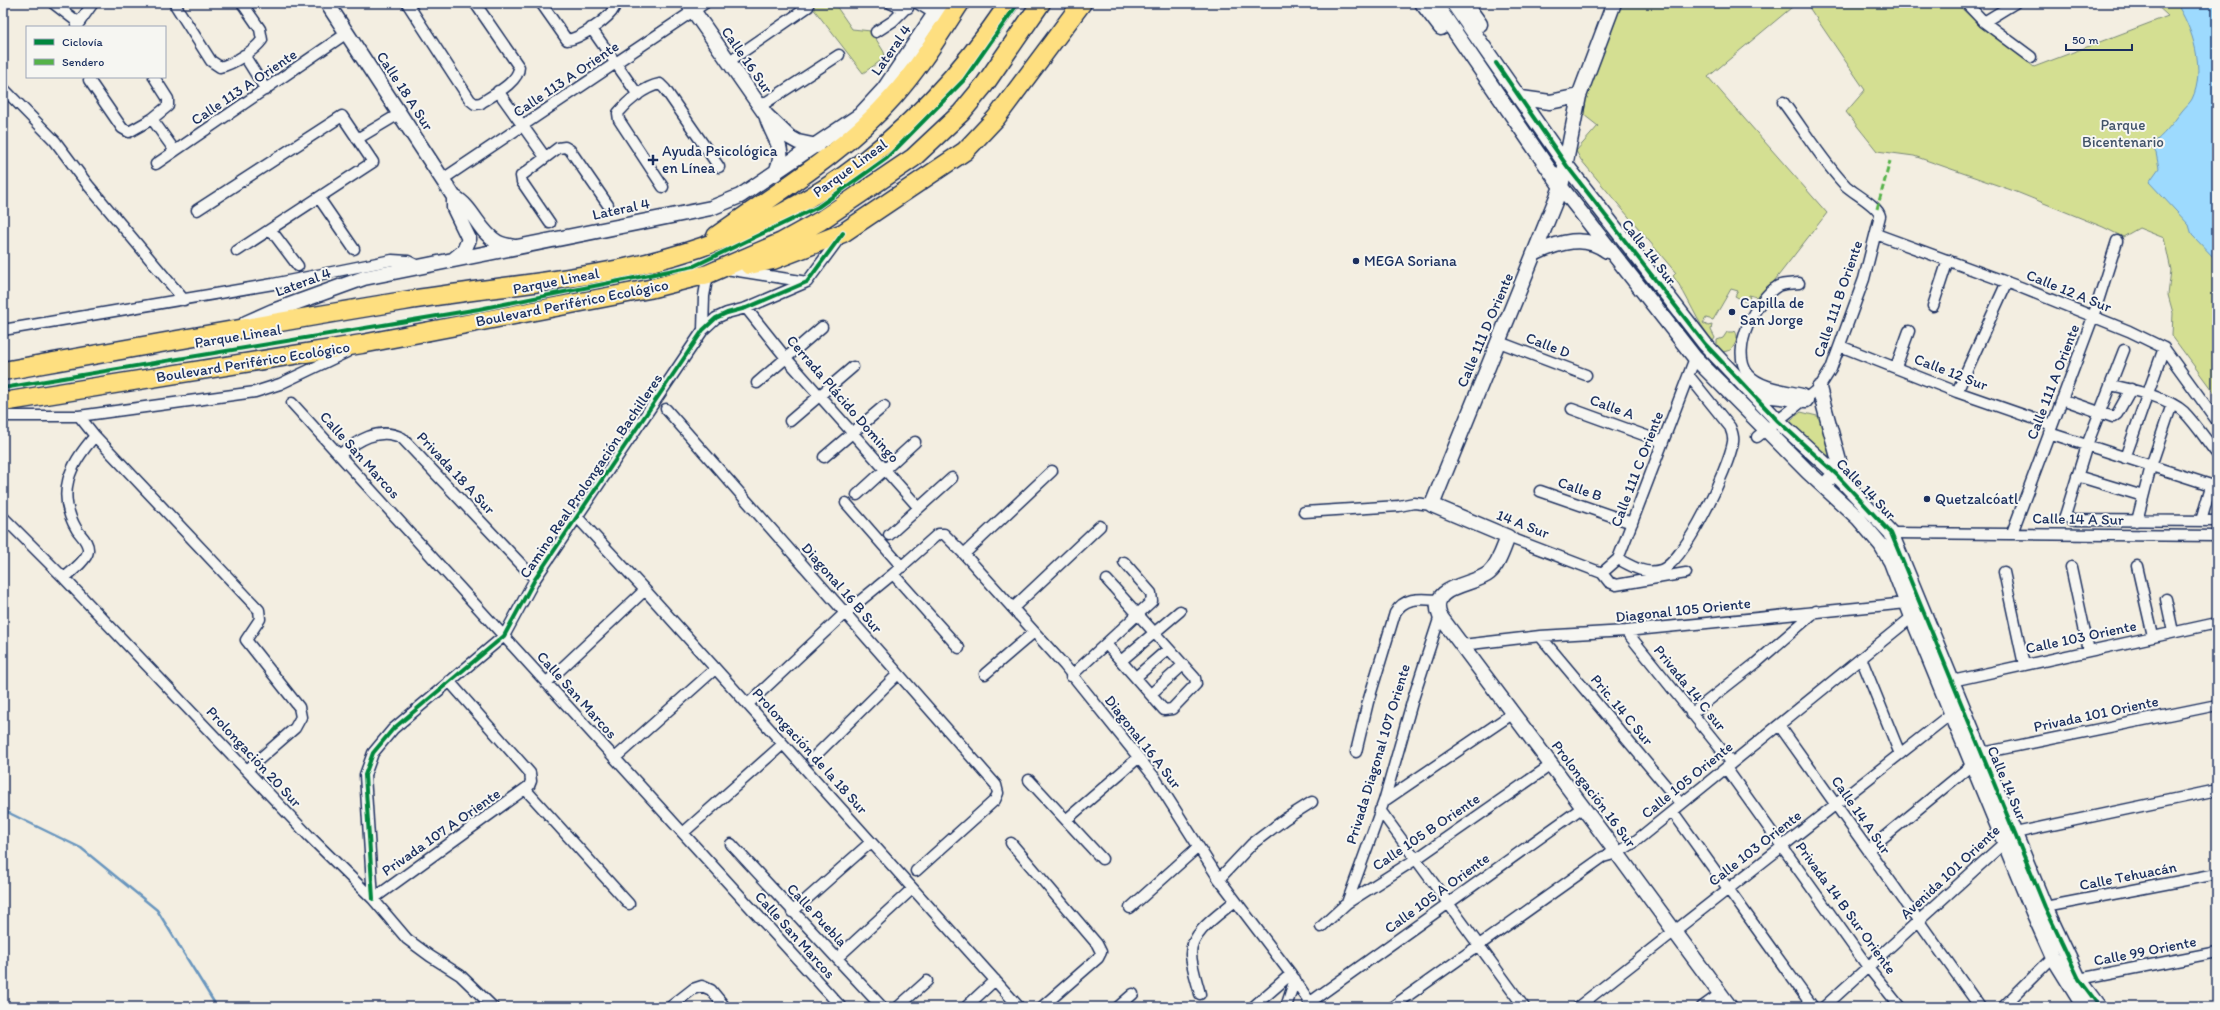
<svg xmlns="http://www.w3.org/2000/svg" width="2220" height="1010" font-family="Itim,sans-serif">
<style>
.green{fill:#d4df92;stroke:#788778}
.water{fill:#9ddafe;stroke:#6996be}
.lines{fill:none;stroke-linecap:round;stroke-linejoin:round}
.stream{stroke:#6996be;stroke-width:2.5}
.street-casing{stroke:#1b2f5e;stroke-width:13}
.secondary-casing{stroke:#1b2f5e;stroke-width:17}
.highway-casing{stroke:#1b2f5e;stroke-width:21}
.street{stroke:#f6f6f2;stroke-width:10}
.secondary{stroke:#f6f6f2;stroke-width:14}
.highway{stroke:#fedf80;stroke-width:18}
.quiet{stroke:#55b248;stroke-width:3;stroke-dasharray:6 3;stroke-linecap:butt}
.cycleway-casing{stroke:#f6f6f2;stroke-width:6}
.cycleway{stroke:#00873e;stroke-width:4}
.poi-dot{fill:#1b2f5e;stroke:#f6f6f2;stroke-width:1.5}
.labels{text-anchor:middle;stroke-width:4;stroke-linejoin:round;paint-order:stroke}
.street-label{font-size:15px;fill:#1b2f5e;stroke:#f6f6f2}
.park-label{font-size:15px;fill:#405268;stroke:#f6f6f2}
.poi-label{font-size:15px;fill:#1b2f5e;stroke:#f6f6f2;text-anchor:start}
</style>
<rect width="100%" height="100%" fill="#f3eee1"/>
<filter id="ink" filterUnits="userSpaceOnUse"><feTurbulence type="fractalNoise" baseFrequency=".025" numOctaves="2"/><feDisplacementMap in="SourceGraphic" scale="8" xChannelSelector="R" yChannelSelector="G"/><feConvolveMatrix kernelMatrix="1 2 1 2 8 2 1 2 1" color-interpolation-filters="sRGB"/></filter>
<g filter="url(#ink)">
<path class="green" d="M809,3h25l18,26 19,2 13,21 1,6 -22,15z
M1618,3h179l-89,74 119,136 -66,85 -12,-3 2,10 -16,-9 3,-5 -7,-2 -18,31 -7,-2 -3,5 5,3 4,-1 -1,5 4,8 -2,3c-17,-19 -24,-44 -40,-65l3,-3 -95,-113 -5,-9 22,-25 -14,-11 2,-24z
M1806,3h150l17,16 61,48 134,-51 -14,-13h63v394l-45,-61 1,-23 -5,-18 3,-25 -7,-32 -25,-10 -16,9 -20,-10 -89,-36 -100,-35 -37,-5 -31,-39 19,-22z
M1735,331c5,7 0,13 -4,19l-8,2 -6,-7v-5l6,-2 4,-6h7z
M1801,412l20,5 14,50 -47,-45z"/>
<path class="water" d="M2176,3h41v258l-25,-26 -3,-10 -40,-43 10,-14 -3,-15 -5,-8c13,-10 21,-21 31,-34 3,-4 8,-8 10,-12 14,-28 1,-71 -16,-96z"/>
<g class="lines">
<path class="stream" d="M3,810l78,38 76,62 60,97"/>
<g class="street-casing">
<path id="street" d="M53,3l26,20
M174,3l37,58 9,6c13,-3 34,-16 42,-27l-2,-11 -18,-26
M407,3l63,97 5,4 6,-1c12,-8 38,-21 38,-36l-44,-64
M541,3l26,37c12,-1 42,-21 47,-32l-3,-5
M890,3l9,4 9,1
M917,3l18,11
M1966,3l18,19 47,35
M1984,22l31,-19
M76,27l17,-24
M591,28l47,67
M876,32l17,-11 18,-18
M244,55l22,35
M728,62l80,-55
M89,80l33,48 7,4 23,-13 16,-13v-7l-14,-22
M3,88l52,53 33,44 96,115
M498,91l47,66
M759,107l80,-52
M152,119l23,32
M357,139l42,-25
M156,164l191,-131
M443,179l262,-176
M663,187l-44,-67 -1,-7c10,-12 26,-26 42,-29l5,5 54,78
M319,198l35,51
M197,210l145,-94 31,46 -136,89
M550,223l-28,-41 -1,-6 37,-28 7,-1 5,3 38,55
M271,230l27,36
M1876,234l144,53 109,44 35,17 53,73
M726,269l81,13
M1799,283c-6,1 -15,0 -21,3 -22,13 -49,64 -30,88 12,14 37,16 54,20
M1933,306l15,-46
M746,308l40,50 133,150
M3,330l270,-46 119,-24 16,1 10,5
M703,330l1,-34 4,-22
M1499,342l87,33
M1840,346l117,46 95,33
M2124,350l-37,95 -22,71 7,4 145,1
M1896,367l13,-36
M757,383l65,-56
M2111,385c22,5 57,12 73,27 12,12 22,28 33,42
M1957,392l50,-110
M2062,399l51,18 4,-3 14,-25
M292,403l549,604
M666,409l330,376 2,8 -3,7 -79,71
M1572,409l91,33
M3,416h76l176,-24 25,-8 67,-32
M79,416l16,20 164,174 1,9 -14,21 53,67 2,10 -6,11 -48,42
M790,421l63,-54
M2049,433l168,54
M1757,437l62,-49 12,-19 33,-90 16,-63c-2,-10 -25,-22 -34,-30 -24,-25 -42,-56 -63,-84
M339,455c18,-14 40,-29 63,-17l133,141
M824,457l60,-51
M2125,458l39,-110
M2077,476l66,20
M1540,491l92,32
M857,495l58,-53
M846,503l56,64
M1304,512l95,-6 15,-3 18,2
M3,517l61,61 245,258 64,63 34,40 23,17 30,19 33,32
M577,517l68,73 374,417
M2137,521l14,-55 21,-62
M2201,521l10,-35
M1891,533l326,3
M2012,533l81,-216 24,-76
M889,535l63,-57
M1508,537l94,36
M964,554l88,-83
M1618,559c13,7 27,16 43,11 24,-8 68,-103 72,-128 1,-6 -1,-10 -3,-15l-41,-51
M2137,566l16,70
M2071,567l18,84
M2004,572l20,93
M1686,573l-70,12 -7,-3 -7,-9 16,-14 77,-201
M893,574l66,74
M64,578c7,-6 23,-18 24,-27 1,-9 -7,-15 -11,-21 -22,-37 -7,-66 18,-94
M2166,599l7,33
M1013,608l87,-82
M1626,631l106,132
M1540,636l141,168
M1106,644l58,66 8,-1 24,-25 -1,-6 -88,-98
M1462,645l78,-9 86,-5 281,-28
M1861,658l39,96
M1121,661l59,-50
M985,674l49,-42
M1071,676l81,-75 -1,-8 -27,-31
M1136,677l32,-28
M1952,681l265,-58
M546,683l99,-93
M1151,694l32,-29
M748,704l96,-90 49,-40 45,-40h6l20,20 101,112 90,112 64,101 72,95 22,33
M1691,714l65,-51 60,-52
M1779,725l201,282
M1356,752l12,-50 27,-89c10,-17 26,-14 43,-13
M1982,753l235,-48
M615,758l100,-89
M812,759l85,-84
M1726,768l142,199 32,40
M1029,780l73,79
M526,790l103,114
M1384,801l128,-87
M1380,810l144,197
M1673,812l140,195
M1066,820l72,-62
M683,833l100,-89
M1011,843l86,101 4,8 -3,6 -56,49
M731,844l151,163
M1868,850l105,-86
M1219,879l33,-35 33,-25 27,-17
M373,899l-8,-124 8,-22 20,-24 111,-93 31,-57 168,-249 13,-12 11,-5 19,-5 61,-26 34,-46
M373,899l156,-113 2,-5 -1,-8 -81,-92
M1347,903l37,-102 29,-102 27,-83
M2045,907l172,-33
M1130,908l68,-61
M792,912l79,-70
M1321,927l26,-24 69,-44 135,-94
M837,958l75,-69
M2079,979l138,-27
M1200,994c-3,-12 -8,-26 -9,-39 -1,-23 29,-41 44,-54
M1309,1003l274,-196
M670,1007l23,-18 9,-3 9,4 14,17
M898,1007l29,-26
M966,1007l29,-27
M1118,1007l15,-13
M1253,1007l38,-33
M1286,1007l9,-28
M1392,1007l211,-150 14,-4 15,-9 280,-227
M1578,1007l374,-294
M1702,1007l18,-13
M1824,1007l191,-174 202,-43
M2003,1007l50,-50"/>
</g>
<g class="secondary-casing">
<path id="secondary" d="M327,3l127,194c19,10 24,34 43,45 5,3 12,4 18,5
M688,3l78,112 23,22 9,5 19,4
M1422,3l19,25
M1435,3l126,184 134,171 113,114 50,46 23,27 10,17 21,55 121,295 20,45 31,50
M1453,3l114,163 138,178 73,77 58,53 55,59 154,374 34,72 21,28
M1465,3l15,21
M1614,3l-35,93 -18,91 -129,318 76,32c-5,12 -9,27 -19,36 -15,13 -62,12 -49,43l177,237 113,154
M1521,98l29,4 29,-6
M767,118c7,23 21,30 8,56
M1536,253c23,-11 49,-19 71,-2
M453,260l11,-9 5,-12 -15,-31v-11
M246,323l27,-12 91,-33 347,-70 29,-12 120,-81 24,-26 58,-86
M1819,388l20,73 -3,13 -7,6
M1748,389l24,7 34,4"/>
</g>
<g class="highway-casing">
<path id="highway" d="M716,236c60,-43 128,-83 177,-139 26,-29 46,-62 67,-94
M749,265l24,-5 70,-27 122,-82 31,-33 86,-115
M3,371c134,-24 267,-48 401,-70 74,-12 149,-18 221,-33 169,-36 288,-123 384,-265
M3,402l359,-58 287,-55 59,-15 74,-32 38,-21 93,-63 48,-45 24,-29 56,-81"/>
</g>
<use href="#street" class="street"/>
<use href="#secondary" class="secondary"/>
<use href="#highway" class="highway"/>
<path class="quiet" d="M1877,209l13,-48"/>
<g class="cycleway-casing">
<path id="cycleway" d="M1496,63l71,103 138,178 73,77 58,53 55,59 154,374 34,72 21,28
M3,388l476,-79 215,-43 124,-59 69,-49 77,-78 54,-77
M373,899l-8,-124 8,-22 20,-24 111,-93 31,-57 168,-249 13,-12 11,-5 19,-5 61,-26 36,-49"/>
</g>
<use href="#cycleway" class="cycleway"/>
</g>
</g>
<g class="poi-dot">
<path d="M651 154h4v4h4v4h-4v4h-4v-4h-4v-4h4z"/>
<circle cx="1356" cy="261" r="4"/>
<circle cx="1732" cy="312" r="4"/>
<circle cx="1927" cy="499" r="4"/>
</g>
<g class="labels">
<g class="street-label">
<text transform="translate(891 50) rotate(-55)" y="5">Lateral 4</text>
<text transform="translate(747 60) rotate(55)" y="5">Calle 16 Sur</text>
<text transform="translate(566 79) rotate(-34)" y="5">Calle 113 A Oriente</text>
<text transform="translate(244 87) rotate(-34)" y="5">Calle 113 A Oriente</text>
<text transform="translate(405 91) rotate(57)" y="5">Calle 18 A Sur</text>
<text transform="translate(850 168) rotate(-36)" y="5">Parque Lineal</text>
<text transform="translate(621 209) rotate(-12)" y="5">Lateral 4</text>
<text transform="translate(1649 252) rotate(52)" y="5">Calle 14 Sur</text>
<text transform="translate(556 281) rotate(-11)" y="5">Parque Lineal</text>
<text transform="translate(303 282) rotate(-20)" y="5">Lateral 4</text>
<text transform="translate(2069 291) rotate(22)" y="5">Calle 12 A Sur</text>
<text transform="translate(1838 299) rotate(-71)" y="5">Calle 111 B Oriente</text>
<text transform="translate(572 303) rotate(-11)" y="5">Boulevard Periférico Ecológico</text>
<text transform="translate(1485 330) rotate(-67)" y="5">Calle 111 D Oriente</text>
<text transform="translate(238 336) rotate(-9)" y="5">Parque Lineal</text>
<text transform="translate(1548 345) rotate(21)" y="5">Calle D</text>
<text transform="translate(253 362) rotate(-9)" y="5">Boulevard Periférico Ecológico</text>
<text transform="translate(1951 372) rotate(21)" y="5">Calle 12 Sur</text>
<text transform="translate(2053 382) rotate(-69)" y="5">Calle 111 A Oriente</text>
<text transform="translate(843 399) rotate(49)" y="5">Cerrada Plácido Domingo</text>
<text transform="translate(1612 407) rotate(20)" y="5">Calle A</text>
<text transform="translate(360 455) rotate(48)" y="5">Calle San Marcos</text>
<text transform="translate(1637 469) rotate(-69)" y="5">Calle 111 C Oriente</text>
<text transform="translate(456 473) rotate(47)" y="5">Privada 18 A Sur</text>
<text transform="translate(591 476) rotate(-56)" y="5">Camino Real Prolongación Bachilleres</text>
<text transform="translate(1580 489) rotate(19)" y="5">Calle B</text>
<text transform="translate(1866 489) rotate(46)" y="5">Calle 14 Sur</text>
<text transform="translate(2078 519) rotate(1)" y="5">Calle 14 A Sur</text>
<text transform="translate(1523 524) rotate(21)" y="5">14 A Sur</text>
<text transform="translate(842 588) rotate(49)" y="5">Diagonal 16 B Sur</text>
<text transform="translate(1683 610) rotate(-6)" y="5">Diagonal 105 Oriente</text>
<text transform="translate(2081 637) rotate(-12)" y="5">Calle 103 Oriente</text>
<text transform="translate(1690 688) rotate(51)" y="5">Privada 14 C sur</text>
<text transform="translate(577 695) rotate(48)" y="5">Calle San Marcos</text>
<text transform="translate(1622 710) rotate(50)" y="5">Pric. 14 C Sur</text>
<text transform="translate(2096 714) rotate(-12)" y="5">Privada 101 Oriente</text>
<text transform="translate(1143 742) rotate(52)" y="5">Diagonal 16 A Sur</text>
<text transform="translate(810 751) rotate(48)" y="5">Prolongación de la 18 Sur</text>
<text transform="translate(1378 754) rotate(-73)" y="5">Privada Diagonal 107 Oriente</text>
<text transform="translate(254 757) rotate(47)" y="5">Prolongación 20 Sur</text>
<text transform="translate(1687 780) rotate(-39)" y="5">Calle 105 Oriente</text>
<text transform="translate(2007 783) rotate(67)" y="5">Calle 14 Sur</text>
<text transform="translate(1594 794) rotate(53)" y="5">Prolongación 16 Sur</text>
<text transform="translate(1861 815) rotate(55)" y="5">Calle 14 A Sur</text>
<text transform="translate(441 832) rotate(-35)" y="5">Privada 107 A Oriente</text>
<text transform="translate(1426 832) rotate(-34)" y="5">Calle 105 B Oriente</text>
<text transform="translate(1755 848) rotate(-38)" y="5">Calle 103 Oriente</text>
<text transform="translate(1950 872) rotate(-43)" y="5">Avenida 101 Oriente</text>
<text transform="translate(2128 876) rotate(-11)" y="5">Calle Tehuacán</text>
<text transform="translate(1437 893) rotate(-36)" y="5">Calle 105 A Oriente</text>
<text transform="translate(1846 908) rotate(54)" y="5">Privada 14 B Sur Oriente</text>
<text transform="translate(817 915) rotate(47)" y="5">Calle Puebla</text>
<text transform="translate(795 935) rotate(48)" y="5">Calle San Marcos</text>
<text transform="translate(2145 951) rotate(-11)" y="5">Calle 99 Oriente</text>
</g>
<g class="park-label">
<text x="2123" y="130">Parque<tspan x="2123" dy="17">Bicentenario</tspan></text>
</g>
<g class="poi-label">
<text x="662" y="156">Ayuda Psicológica<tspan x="662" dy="17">en Línea</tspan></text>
<text x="1364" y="266">MEGA Soriana</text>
<text x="1740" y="308">Capilla de<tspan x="1740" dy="17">San Jorge</tspan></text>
<text x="1935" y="504">Quetzalcóatl</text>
</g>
</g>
<rect width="2220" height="1010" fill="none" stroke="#f6f6f2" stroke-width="16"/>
<rect x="8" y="8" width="2204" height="994" fill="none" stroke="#1b2f5e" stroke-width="1.5" filter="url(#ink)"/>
<rect x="26" y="26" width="140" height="52" fill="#f6f6f2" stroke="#9ea6b7"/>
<rect x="34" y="39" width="20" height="6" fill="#00873e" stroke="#9ea6b7"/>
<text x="62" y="46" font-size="12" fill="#1b2f5e">Ciclovía</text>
<rect x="34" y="59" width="20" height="6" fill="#55b248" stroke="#9ea6b7"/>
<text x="62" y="66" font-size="12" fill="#1b2f5e">Sendero</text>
<path d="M2066 44v6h66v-6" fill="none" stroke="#1b2f5e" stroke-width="2"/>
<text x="2072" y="44" font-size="12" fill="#1b2f5e" stroke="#f6f6f2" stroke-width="3" paint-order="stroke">50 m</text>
</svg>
